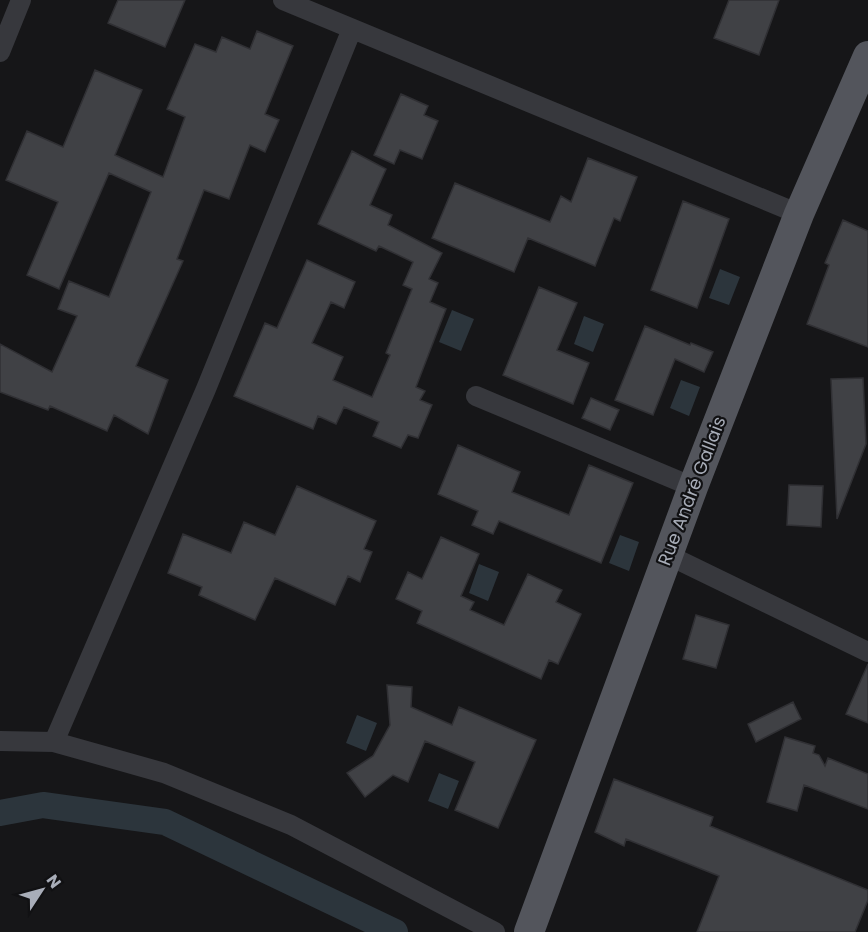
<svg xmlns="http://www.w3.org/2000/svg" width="868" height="932" font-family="Poppins,sans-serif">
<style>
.water{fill:#2c353c}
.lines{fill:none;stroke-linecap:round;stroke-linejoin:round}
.canal{stroke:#2c353c;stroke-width:26}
.building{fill:#404145;stroke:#303034;stroke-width:1.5}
.street{stroke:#37383d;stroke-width:20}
.primary{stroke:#53555c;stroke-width:30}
.labels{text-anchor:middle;stroke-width:4.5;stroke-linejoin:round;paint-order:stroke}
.street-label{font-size:18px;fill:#a8adb8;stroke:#111113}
</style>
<rect width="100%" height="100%" fill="#161618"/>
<path class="water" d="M720,269l20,8 -11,28 -20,-7z
M452,310l22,9 -13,32 -22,-9z
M584,316l20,8 -11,28 -19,-8z
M681,380l19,7 -11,29 -19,-8z
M620,535l19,7 -10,29 -20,-8z
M479,564l20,8 -11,29 -19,-8z
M357,715l20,8 -11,28 -20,-8z
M439,773l20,8 -11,28 -20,-8z"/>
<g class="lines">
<path class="canal" d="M0,813l43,-8 122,17 230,110"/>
</g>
<path class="building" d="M118,0h67l-20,47 -57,-24z
M729,0h50l-20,55 -45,-17z
M257,31l36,15 -28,68 14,6 -14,32 -15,-7 -21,54 -25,-9 -27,69 6,2 -47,105 32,14 -20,54 -34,-19 -7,16 -57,-25 -2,4 -48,-18v-48l52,28 25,-56 -19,-7 11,-28 40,16 42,-105 -42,-19 -50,116 -32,-14 31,-73 -52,-22 21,-49 36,16 32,-77 47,20 -27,65 48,22 22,-60 -18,-8 28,-65 21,8 6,-15 28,12z
M401,94l27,12 -4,9 14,6 -16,38 -22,-9 -6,14 -20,-9z
M352,151l34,18 -16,36 22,10 -4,10 54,28 -13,26 9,4 -8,19 16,7 -30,78 9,4 -5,9 12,5 -14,33 -10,-3 -7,13 -28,-12 6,-14 -35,-15 -8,17 -18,-8 -5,13 -79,-33 31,-73 12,5 30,-68 48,22 -11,26 -13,-6 -19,41 31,14 -10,23 39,17 18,-42 -4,-2 26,-64 -9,-4 10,-23 -34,-16 -3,5 -58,-27z
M588,158l49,19 -17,44 -6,-3 -19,48 -67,-28 -14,34 -82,-34 23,-55 95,39 11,-26 10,6z
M683,201l46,18 -32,89 -46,-18z
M843,220l25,11v116l-61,-23 22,-59 -4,-2z
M539,287l38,16 -20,47 32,13 -16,41 -70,-29z
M645,326l45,19 1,-2 22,9 -9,20 -29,-13 -22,56 -38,-15z
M863,378l3,66 -29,75 -6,-140z
M591,398l28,12 -9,20 -28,-12z
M458,445l62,27 -8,20 57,23 20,-50 44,18 -32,80 -102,-42 -6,13 -21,-9 6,-14 -40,-17z
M789,485l34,1 -2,41 -34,-2z
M297,486l79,35 -12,28 8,3 -12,30 -12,-6 -13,29 -60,-27 -20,42 -56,-25 3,-8 -34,-14 15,-39 48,19 13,-31 31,13z
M441,537l38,17 -18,42 13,6 -4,8 34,15 24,-51 34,16 -6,12 25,12 -23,50 -9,-4 -8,19 -124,-56 5,-12 -26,-12 12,-27 14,7z
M696,615l33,10 -13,43 -33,-9z
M868,664v59l-22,-9z
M387,685l25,2 -1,20 41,18 7,-18 77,33 -38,88 -43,-18 20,-48 -50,-21 -17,41 -15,-7 -28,22 -18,-24 26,-17 17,-31z
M793,702l8,17 -45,23 -8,-18z
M785,737l30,9 -2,7 6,2 6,11 3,-8 40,16v35l-64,-24 -7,26 -30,-9z
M614,779l99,38 -3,9 158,64v10l-13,32h-158l22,-56 -93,-37 -2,7 -29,-14z"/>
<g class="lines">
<path class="street" d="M283,0l516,214
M0,52l21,-52
M476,396l217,91
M668,555l200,97
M0,741l54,1 110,31 127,52 204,107
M54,742l152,-353 146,-360"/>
<path class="primary" d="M529,932l164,-445 106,-273 69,-158"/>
</g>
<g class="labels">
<g class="street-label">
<text transform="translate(692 491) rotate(-69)" y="6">Rue André Gallais</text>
</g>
</g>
<g transform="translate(42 890) rotate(54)" stroke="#111113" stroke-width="4.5" paint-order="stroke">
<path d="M0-4.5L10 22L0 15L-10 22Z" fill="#a8adb8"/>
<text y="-9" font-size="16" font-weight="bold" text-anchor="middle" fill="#a8adb8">N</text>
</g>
</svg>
